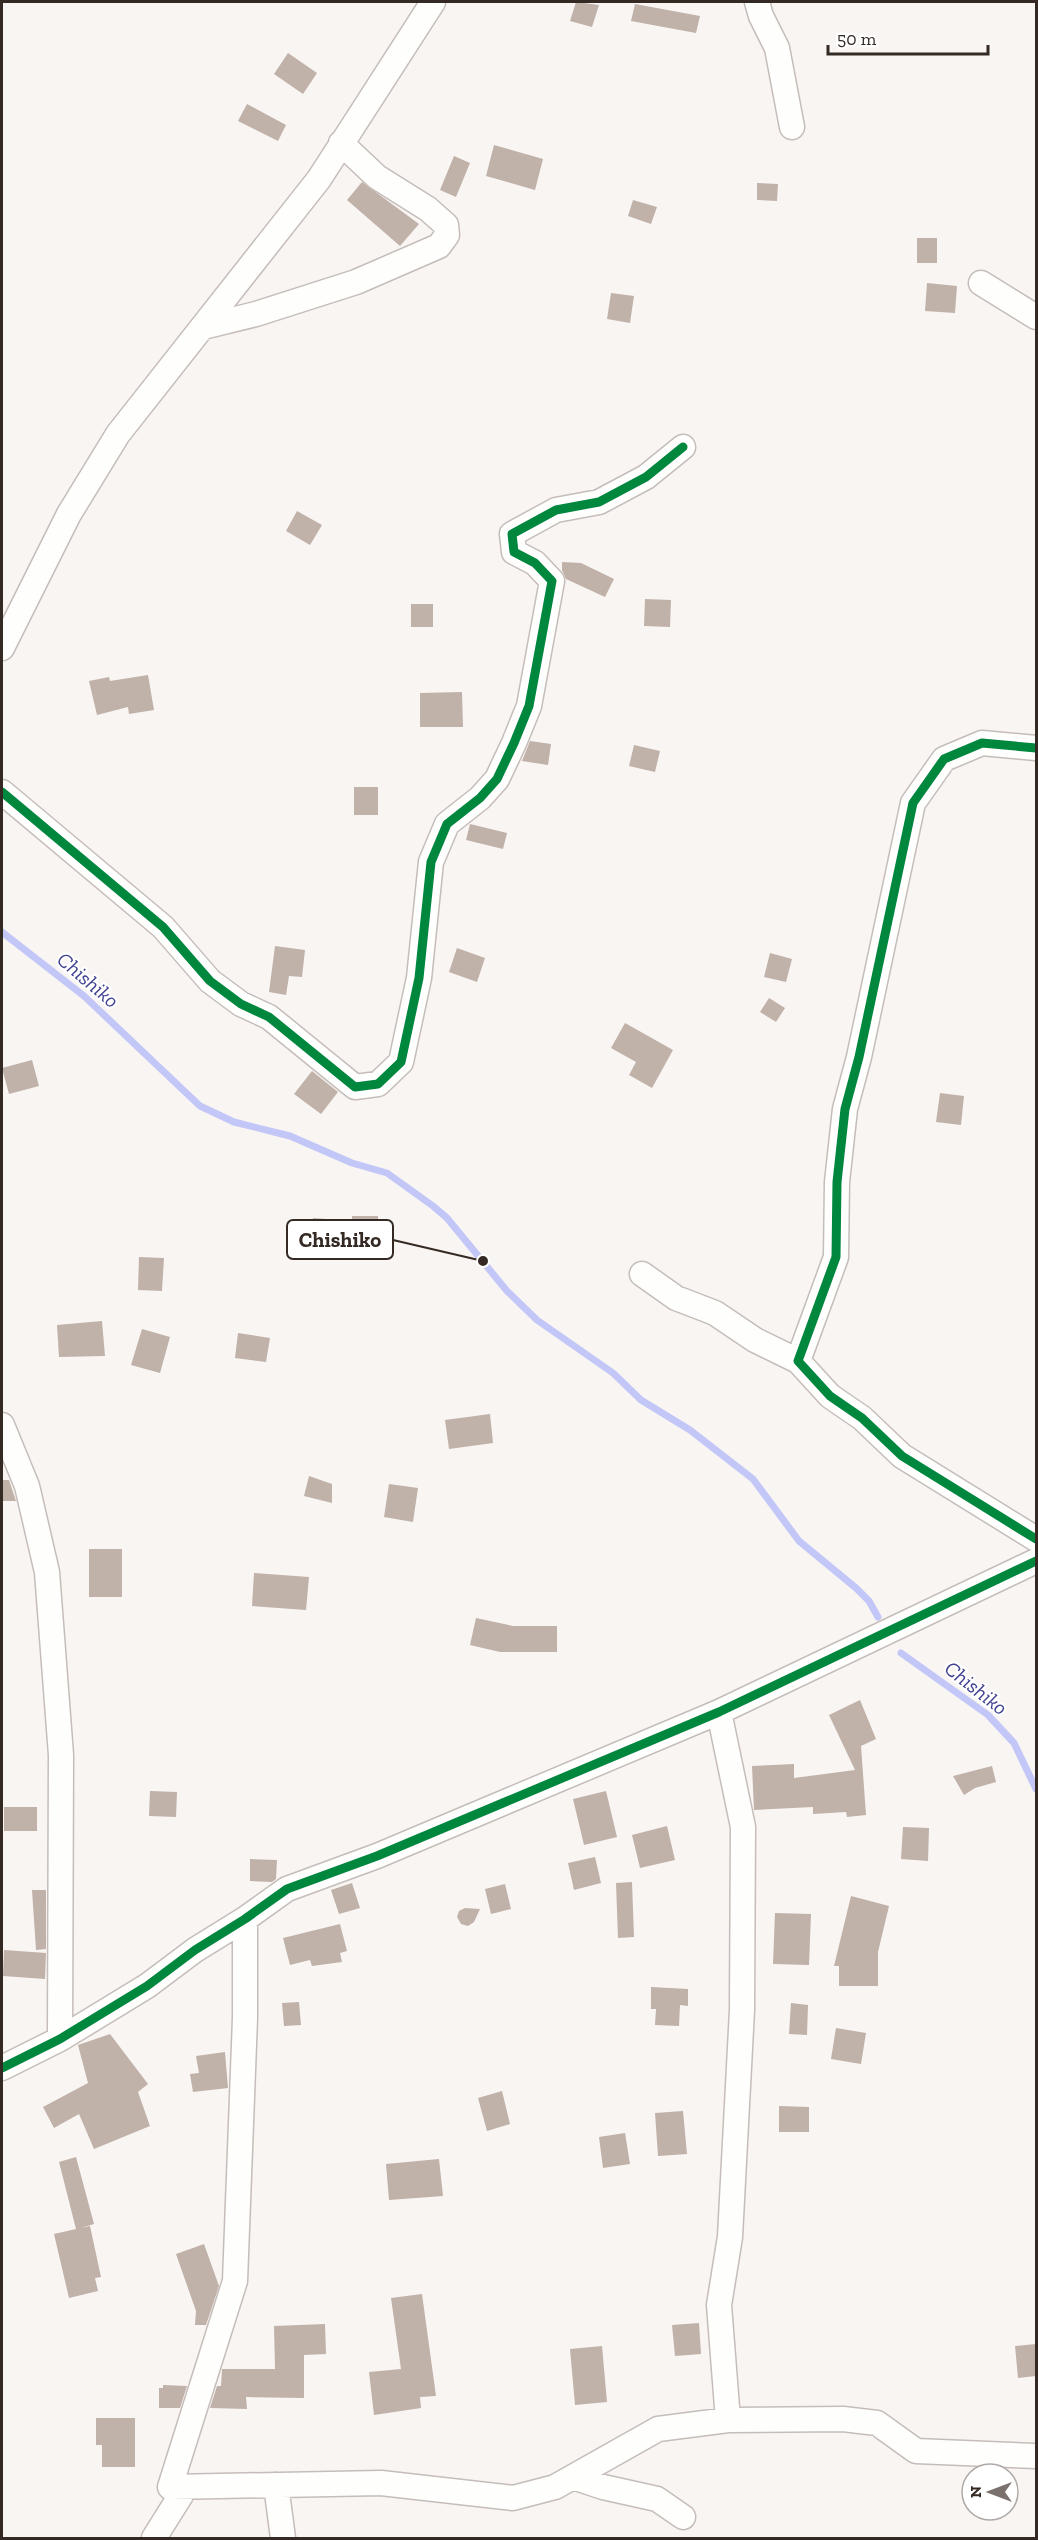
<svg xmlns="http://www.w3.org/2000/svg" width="1038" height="2540" font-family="'Zilla Slab',serif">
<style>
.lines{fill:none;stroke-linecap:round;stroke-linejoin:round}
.stream{stroke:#c2c7f7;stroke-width:7}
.building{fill:#c0b1a9}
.street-casing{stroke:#c5bdb9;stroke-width:27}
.street{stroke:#fefefd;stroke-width:24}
.cycleway-casing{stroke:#fff;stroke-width:13}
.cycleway{stroke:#00873e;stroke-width:9}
.labels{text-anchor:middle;stroke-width:4.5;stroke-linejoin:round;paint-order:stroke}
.water-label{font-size:21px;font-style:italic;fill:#414192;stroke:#fff}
.leader{fill:none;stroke:#352923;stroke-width:2}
.callout-dot{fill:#352923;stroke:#fff;stroke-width:2}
.callout{fill:#fff;stroke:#352923;stroke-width:2}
.callout-label{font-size:21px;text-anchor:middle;font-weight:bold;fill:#352923}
</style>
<rect width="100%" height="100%" fill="#f9f5f3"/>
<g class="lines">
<path class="stream" d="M2,932l82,64 116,110 34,16 56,14 62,27 35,10 46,33 14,12 60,73 30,29 76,53 28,27 49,30 63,49 46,62 57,47 13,13 9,16
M901,1653l87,62 26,28 22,46"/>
</g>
<path class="building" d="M576,2l23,3 -7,22 -22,-6z
M635,4l65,12 -4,17 -65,-12z
M288,53l29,20 -14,21 -29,-20z
M247,104l39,21 -8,16 -40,-20z
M494,145l49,14 -8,31 -49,-14z
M454,156l16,7 -14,34 -16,-7z
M362,182l57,42 -19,22 -53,-46z
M757,183l21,1 -1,17 -20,-1z
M633,200l24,7 -6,17 -23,-8z
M917,238h20v25h-20z
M927,283l30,3 -2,27 -30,-2z
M611,293l23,3 -4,27 -23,-4z
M297,511l25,14 -12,20 -24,-14z
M562,562l19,1 33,16 -9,18 -39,-18 -4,-9z
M645,599l26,1 -1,27 -26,-1z
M411,604h22v23h-22z
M148,675l6,35 -25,4 -1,-7 -31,8 -8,-34 20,-4 1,4z
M462,692l1,35h-43v-34z
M530,741l21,3 -3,21 -26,-4z
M634,745l26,6 -5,21 -26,-6z
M354,787h24v28h-24z
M470,824l37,9 -4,16 -37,-9z
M275,946l30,4 -3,27 -13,-1 -3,19 -17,-3z
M457,948l28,10 -8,24 -28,-10z
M770,953l22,6 -6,23 -22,-5z
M769,998l16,10 -9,14 -16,-10z
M625,1023l48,27 -21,38 -23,-13 7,-13 -25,-14z
M32,1060l7,26 -30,8 -7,-26z
M312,1071l26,21 -17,22 -27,-20z
M940,1093l24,3 -3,29 -25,-3z
M352,1216h26l1,34 -69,2 3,-34 39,3z
M139,1257l25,1 -2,33 -24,-1z
M102,1321l3,35 -46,1 -2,-32z
M142,1329l28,8 -10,36 -29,-8z
M238,1333l32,5 -4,24 -31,-4z
M490,1414l3,29 -44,6 -4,-29z
M309,1476l23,8v19l-28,-7z
M2,1480h7l7,21h-14z
M389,1484l29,4 -5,34 -29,-5z
M89,1549h33v48h-33z
M254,1573l55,4 -3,33 -54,-4z
M476,1618l37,8h44v26h-57l-30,-7z
M860,1700l16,39 -15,7 5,69 -19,2 -1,-5 -33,2v-7l-59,3 -2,-44 42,-2v14l61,-8 -26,-55z
M992,1766l4,16 -21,6 -11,7 -11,-19z
M150,1791l27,1 -1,25 -27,-1z
M606,1791l11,46 -33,8 -11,-46z
M4,1807h33v24h-33z
M667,1826l8,34 -35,8 -8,-33z
M903,1827l26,1 -1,33 -27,-2z
M595,1857l6,26 -27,7 -6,-27z
M250,1859l27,1 -1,19 -4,3 -22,-1z
M632,1882l2,55 -16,1 -2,-55z
M352,1883l8,25 -21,6 -8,-24z
M505,1884l6,25 -20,5 -6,-25z
M32,1890h14v59l-10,1z
M851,1896l38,10 -11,46v34h-39v-20h-5z
M465,1908l15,1 -6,13 -6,4 -7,-2 -4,-7 2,-6z
M775,1913l36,1 -2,51 -36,-1z
M340,1924l7,27 -7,2 2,9 -30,4 -2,-6 -20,5 -7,-27z
M4,1950l42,3 -1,26 -42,-3z
M651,1987l37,2v17l-8,-1 -1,21 -24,-1 1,-16h-5z
M299,2002l2,23 -17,1 -2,-23z
M791,2003l17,2 -1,30 -18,-1z
M836,2028l30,5 -5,31 -30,-5z
M110,2034l38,50 -10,8 12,34 -56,23 -15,-35 -25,14 -11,-21 45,-24 -10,-38z
M225,2052l3,36 -35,4 -3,-18 9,-1 -3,-17z
M502,2091l8,33 -23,7 -9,-33z
M779,2106l30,1v25h-30z
M683,2111l4,43 -29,2 -3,-43z
M625,2133l5,31 -27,4 -4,-31z
M76,2157l18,67 -13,4 9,-2 11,51 -6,1 3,13 -29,7 -15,-64 22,-5 -17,-67z
M439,2159l4,37 -54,4 -3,-36z
M204,2244l15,42 -13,39h-11l1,-14 -20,-57z
M422,2294l14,102 -16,1 1,11 -47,7 -5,-43 32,-3 -10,-71z
M699,2323l2,31 -26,2 -3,-31z
M325,2324l1,30 -22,1v43l-58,-1 1,12 -37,-1 7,-22h4l1,-17h53l-1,-43z
M1036,2344v32l-18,2 -3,-32z
M602,2346l5,56 -32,3 -5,-56z
M163,2385l24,1 -7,22h-21v-20h4z
M96,2418h39v49h-33v-22h-6z"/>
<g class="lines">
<g class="street-casing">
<path id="street" d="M757,2l4,14 16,32 15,79
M981,283l55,34
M203,327l53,-13 100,-32 83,-36 8,-11 -1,-10 -18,-16 -51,-32 -36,-34
M2,648l67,-134 49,-80 201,-255 114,-177
M1036,748l-54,-5 -38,16 -31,44 -54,254 -14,52 -8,73 -1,75 -38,104 32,35 32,22 40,38 134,83
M2,792l161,135 47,54 31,23 28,13 86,70 23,-3 23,-22 18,-84 12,-116 16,-38 33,-26 17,-19 17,-36 15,-37 23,-125 -17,-18 -21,-11 -2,-18 44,-24 43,-8 47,-25 37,-30
M642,1274l34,24 39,15 40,27 43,21
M2,1425l25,61 20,86 14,183 -1,284
M719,1712l24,115 -1,183 -12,227 -11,68 9,115
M2,2068l58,-29 87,-53 48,-36 50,-31 42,-30 90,-33 342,-144 317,-151
M573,2477l30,10 54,12 26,18
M276,2485l7,53
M170,2487l211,-4 132,15 42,-11 103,-58 70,-9 115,-1 34,4 39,28 120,5
M154,2538l27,-43 -11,-8 65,-206 10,-263v-99"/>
</g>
<use href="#street" class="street"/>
<g class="cycleway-casing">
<path id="cycleway" d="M1036,748l-54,-5 -38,16 -31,44 -54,254 -14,52 -8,73 -1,75 -38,104 32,35 32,22 40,38 134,83
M2,792l161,135 47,54 31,23 28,13 86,70 23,-3 23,-22 18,-84 12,-116 16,-38 33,-26 17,-19 17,-36 15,-37 23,-125 -17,-18 -21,-11 -2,-18 44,-24 43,-8 47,-25 37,-30
M2,2068l58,-29 87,-53 48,-36 50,-31 42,-30 90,-33 342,-144 317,-151"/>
</g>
<use href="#cycleway" class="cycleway"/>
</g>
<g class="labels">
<g class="water-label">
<text transform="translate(88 980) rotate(40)" y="7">Chishiko</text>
<text transform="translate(976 1688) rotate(38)" y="7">Chishiko</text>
</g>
</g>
<path class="leader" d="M483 1261L393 1240"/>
<circle class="callout-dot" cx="483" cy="1261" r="6"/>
<rect class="callout" x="287" y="1220" width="106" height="39" rx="6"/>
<g class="callout-label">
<text x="340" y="1247">Chishiko</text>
</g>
<rect width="1038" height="2540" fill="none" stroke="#352923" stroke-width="6"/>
<g transform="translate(990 2492) rotate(270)"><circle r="28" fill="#ffffff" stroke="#aea9a7" stroke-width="1.5"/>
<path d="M0-4.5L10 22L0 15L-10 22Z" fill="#7a706c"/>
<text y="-9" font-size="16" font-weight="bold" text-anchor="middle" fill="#352923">N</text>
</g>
<path d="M828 45v9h160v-9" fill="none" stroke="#352923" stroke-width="3"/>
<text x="837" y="45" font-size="18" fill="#352923" stroke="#ffffff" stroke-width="4.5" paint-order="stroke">50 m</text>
</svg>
